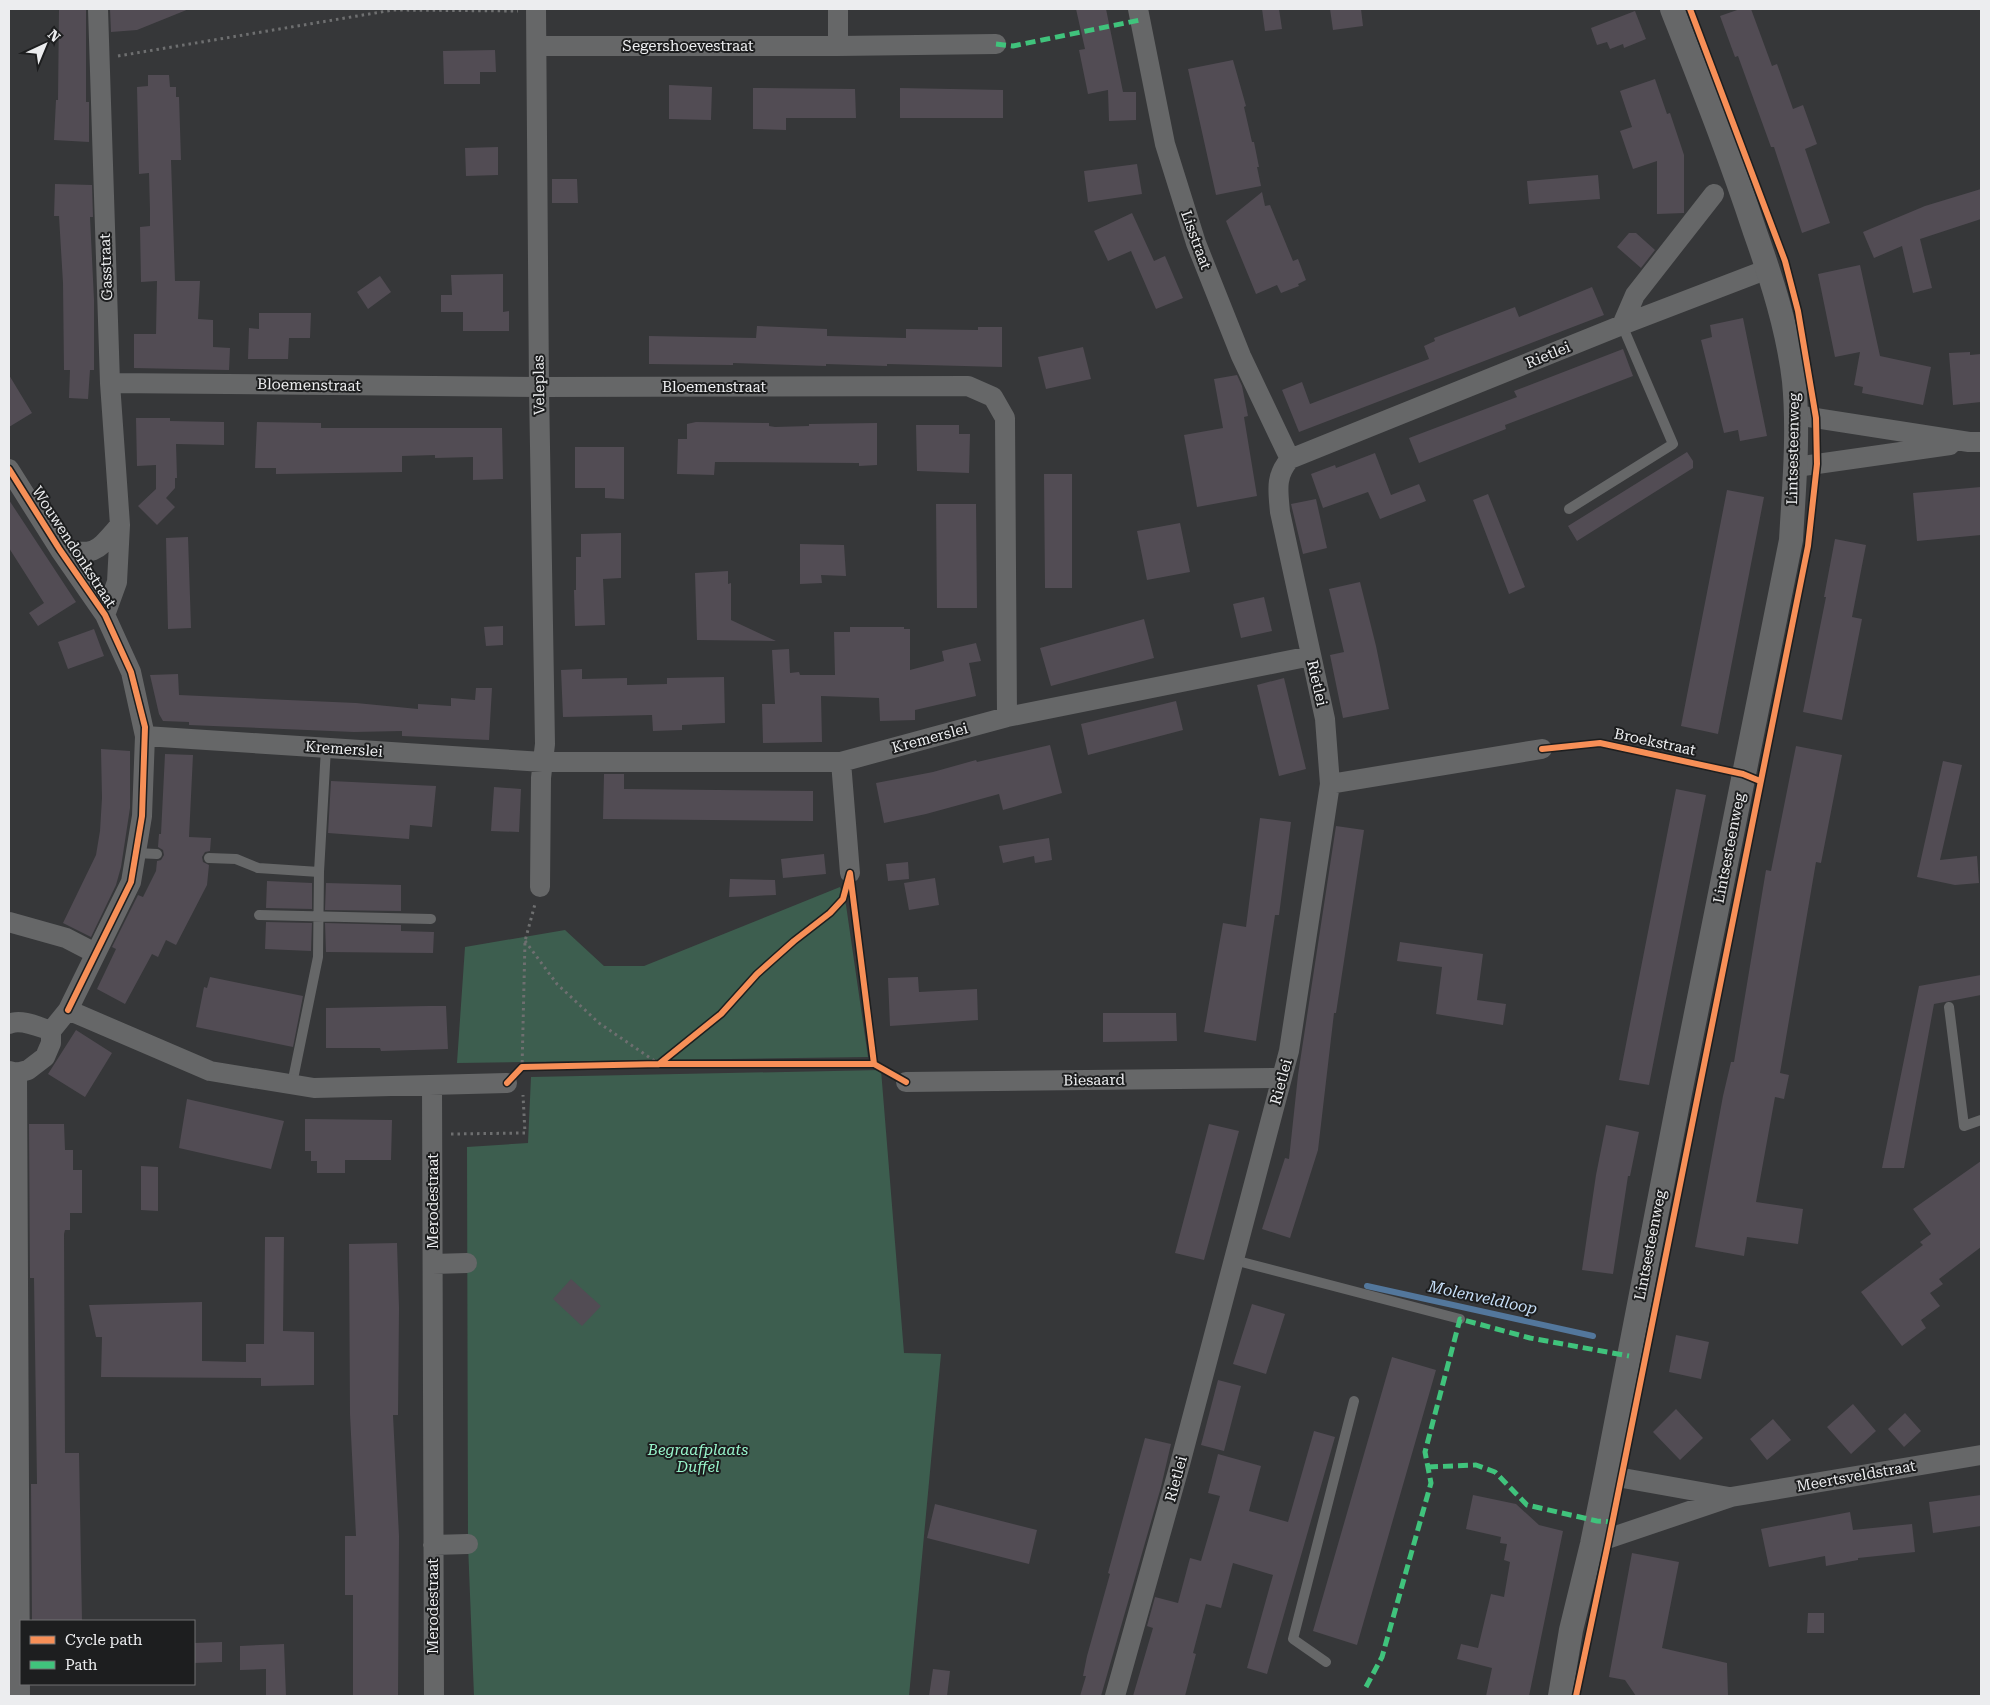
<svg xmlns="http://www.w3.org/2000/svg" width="1990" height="1705" font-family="'Roboto Serif',serif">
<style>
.green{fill:#3d5e4f}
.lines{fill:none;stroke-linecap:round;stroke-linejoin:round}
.stream{stroke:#53779c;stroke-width:6}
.building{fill:#524c54}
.path{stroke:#6e6f70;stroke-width:3;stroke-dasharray:2.5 4;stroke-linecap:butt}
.service{stroke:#666768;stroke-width:10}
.minor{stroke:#666768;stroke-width:20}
.tertiary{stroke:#666768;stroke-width:24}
.quiet{stroke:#40c37c;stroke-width:5;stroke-dasharray:10 5;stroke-linecap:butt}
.cycleway-casing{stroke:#1d1e1f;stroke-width:9}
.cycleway{stroke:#f78f57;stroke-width:6}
.labels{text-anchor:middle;stroke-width:4;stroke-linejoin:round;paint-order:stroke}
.street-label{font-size:15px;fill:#ecedef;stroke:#1d1e1f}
.park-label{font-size:15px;font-style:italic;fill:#98f6cc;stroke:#1d1e1f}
.water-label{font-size:16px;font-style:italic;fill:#c7dff8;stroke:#1d1e1f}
</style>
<rect width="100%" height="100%" fill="#363739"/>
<path class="green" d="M840,887l6,18 22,152 -411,6 8,-116 100,-17 39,36h40z
M881,1070l23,283 37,1 -32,342h-435l-6,-152 -1,-397 61,-4 3,-66z"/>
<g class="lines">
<path class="stream" d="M1367,1286l226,50"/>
</g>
<path class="building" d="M59,9h27v93h3v40l-35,-2 2,-40h2z
M110,9h79l-52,21 -26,2z
M1076,9h30l17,83h13v28l-27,1 -1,-31 -20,4 -9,-44 6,-1z
M1262,9h17l3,20 -17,2z
M1330,9h31l2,17 -30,4z
M1740,9h11l21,57 5,-2 16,45 10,-4 14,39 -12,5 25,74 -28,10 -28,-86h-3l-33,-91 -3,1 -15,-41z
M1635,11l11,28 -22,9 -1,-4 -13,5 -3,-7 -10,3 -6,-17z
M495,50l1,22h-16v12h-36l-1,-33z
M1233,60l13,46 -2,1 8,35h2l5,25h-2l4,19 -45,9 -28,-126z
M148,75h21l1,12h6v10h3l2,63h-10l4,121h25l-2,38 15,1v27l17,1 -1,22 -95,-2v-34h22l1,-53 -16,1 -1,-55 10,-1v-16l-1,-37 -10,1 -2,-87 11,-1z
M1655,79l12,35 3,-1 14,42v58l-27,1v-53l-24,8 -13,-38 12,-4 -12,-36z
M669,85l43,2 -1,33 -42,-1z
M753,88l102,1 1,29h-70v12l-33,-1z
M900,88l103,2v28h-103z
M498,147v28l-32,1 -1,-28z
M1137,164l5,30 -54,8 -4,-31z
M1598,175l2,24 -71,5 -2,-23z
M552,179h25l1,24h-26z
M55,184l37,1 1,32h-3l4,83v70h-4l-2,29 -19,-1 1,-28h-6l-1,-87 -4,-67h-5z
M1981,189v30l-61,20 12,49 -19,5 -11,-47 -28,12 -11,-26 62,-26z
M1262,192l3,14 5,-1 23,56 5,-2 8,21 -8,4 1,2 -18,7 -4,-8 -21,9 -30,-73z
M1132,213l22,48 11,-5 18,42 -27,11 -25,-58 -23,10 -14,-30z
M1629,233h7l19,17 -14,18 -24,-21z
M1860,265l20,91 51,11 -8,38 -61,-12 1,-6 -9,-2 6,-33 -25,5 -17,-83z
M503,274v38l6,-1v20h-46v-19h-22v-17h11l-1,-20z
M380,276l11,16 -23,17 -11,-17z
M1592,287l12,28 -305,117 -17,-42 20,-8 8,22 119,-45 -5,-13 11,-5 -1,-3 81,-31 4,10z
M259,313h52l-1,25h-21l-1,21h-40l1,-31 10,1z
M1743,318l24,118 -27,5 -2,-11 -14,3 -23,-93 11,-3 -2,-12z
M757,326l70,3v7l79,2v-9l72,1v-3h24v40l-115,-3v2l-61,-2v2l-93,-3v2l-84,-1v-28l107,2z
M1083,347l8,32 -45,10 -8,-32z
M1623,349l10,27 -128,49 1,4 -87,34 -10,-25 108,-41 -3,-6z
M1970,352v3l11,-1v48l-28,3 -4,-52z
M9,375l23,38 -23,14z
M1237,375l5,11 6,30 -4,1 13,79 -60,11 -13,-72 39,-7 -9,-49z
M136,418h34v3l54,1v23l-48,-1 1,34h-2v10l-9,10 9,9 -18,18 -19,-19 18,-17v-24l-19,1z
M257,422l64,1v5h181l1,51 -30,1v-23l-38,1v-3l-33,1v16l-126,2v-6h-21z
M696,422l73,1v3l6,1 34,-1v-2l68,-1v42l-18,1v-3l-144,-1 -1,13 -37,-1 1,-35h9v-15z
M916,425h43v9h11l-1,39 -52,-2z
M575,447h49v52l-19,-1v-10h-30z
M1687,452l6,9v7l-116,73 -9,-15z
M1375,453l16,42 28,-11 7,17 -46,18 -12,-27 -45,16 -12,-34 24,-9 1,3z
M1044,474h28v114h-27z
M1981,487v48l-64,6 -4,-48z
M1727,490l37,7 -46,237 -37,-8z
M1488,494l37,93 -16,7 -36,-94z
M1316,499l11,49 -24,6 -12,-50z
M9,500l67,102 -38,24 -9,-13 15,-10 -35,-55z
M936,504h40l1,104h-40z
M1180,523l10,49 -43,8 -10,-49z
M621,533v45l-18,1 2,46 -30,1 -1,-36h2v-33h5v-23z
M188,537l3,91 -23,1 -2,-91z
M1835,539l31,6 -14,72 10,2 -20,101 -39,-8 23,-115h-2z
M800,544l44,1 2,31 -25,-1 1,8 -22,1z
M728,571v13l3,-1v37l45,21 -79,-1 -2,-67z
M1360,582l16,64 13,63 -46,9 -13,-63 14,-3 -15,-63z
M1264,597l8,34 -31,7 -8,-34z
M1144,619l10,39 -103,28 -11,-38z
M503,626v19l-17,1 -2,-19z
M850,627h54v2h6v41l34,-9 -2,-10 34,-8 5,18 -12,2 7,33 -61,14v10l-35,1 -1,-23 -58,-2 1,46 -59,1 -1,-39h13l-3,-54 17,-1 1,24 9,-1 1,3h35l-1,-43h16z
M94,629l10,27 -36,13 -10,-27z
M582,669v10l45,-1v7l40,-1v-6l57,-1 1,46 -43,2v5l-29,1 -1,-16 -89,2 -2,-47z
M178,674l1,21 177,8 62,6v-5l33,2v-8l24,2 1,-12h16l-3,52 -87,-4v-5l-48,1 -165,-7v-3l-26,-1 -4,-7 -9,-39z
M1284,678l22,91 -27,7 -22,-91z
M1176,701l7,29 -95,25 -7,-31z
M1050,745l12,48 -59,17 -4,-16 -73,20 -42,9 -8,-40 57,-11 43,-12 1,2z
M1796,746l46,9 -21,108 -5,-1 -36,211 9,2 -5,24 -9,-2 -19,105 47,7 -5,35 -51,-7 -3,19 -49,-9 28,-151 8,-34h3l32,-192 5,1z
M101,749l29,2v57l-9,59 -5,18 -25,52 -28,-14 33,-68 4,-24 2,-33z
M165,754l28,1 -4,82 22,1 -1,13 -5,1 -3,5 1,5 6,3 -2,20 -31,60 -10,-5 -8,17 -6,-3 -27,50 -28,-15 19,-40 -4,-2 26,-52 5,2 13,-26 1,-10 4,-1 3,-5 -1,-5 -5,-3 1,-13h2z
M1943,761l19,4 -22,95 37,-4 2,27 -24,2 -38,-8z
M604,774h20v15l189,2v30l-210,-2z
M331,781l105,5 -4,41 -22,-2 -1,14 -81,-6z
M494,787l27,2 -2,43 -28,-1z
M1676,789l30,6 -57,290 -30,-5z
M1260,818l31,4 -12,93h-4l-19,126 -52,-9 19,-109 23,4z
M1336,826l28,4 -28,183h-2l-16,137 -28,88 -28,-9 23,-71 4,1 9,-84z
M1049,838l3,22 -17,3 -1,-7 -31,7 -4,-17z
M824,854l2,20 -43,4 -2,-19z
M908,862l1,17 -21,2 -2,-17z
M935,878l4,27 -30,5 -5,-27z
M730,879l45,1 1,15 -47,2z
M267,881l45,2v26l-46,-1z
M326,883l75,2v26l-76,-1z
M266,922l46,1 -1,28 -46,-2z
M325,923l76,2v6l33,1 -1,21 -107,-1z
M1400,942l83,12 -6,46 29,4 -3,21 -67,-11 6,-47 -45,-6z
M1981,975v20l-47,9 -30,164h-22l37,-182z
M210,977l93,19 -10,51 -97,-20 8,-40 3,1z
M918,977l1,15 58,-3 1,31 -88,6 -2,-48z
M428,1006h18l2,43 -67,2 -1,-3h-54v-40z
M1103,1013h73l1,28 -74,1z
M76,1030l36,23 -27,44 -37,-23z
M187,1099l97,22 -13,48 -92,-21z
M305,1119l87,1 -1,40h-46v13h-28v-12h-6v-10h-6z
M29,1124h35l1,26h8v20h9v43h-12v17h-5l-1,4 1,219h14l3,168h-50l-1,-137h6l-3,-206h-4z
M1209,1124l30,7 -35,129 -29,-7z
M1606,1125l33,7 -9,44h-2l-15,98 -31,-4 14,-95z
M1981,1161v86l-42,32 4,5 -13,9 10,13 -19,14 5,8 -24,18 -41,-54 62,-47 -3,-3 11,-8 -18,-25z
M141,1166l17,1v44l-17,-1z
M265,1237h19l-1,94 31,1v53l-53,1v-8l-160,-1 1,-40h-6l-7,-32 113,-3v59l44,1v-18h18z
M397,1243l2,65 -1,107h-5l6,121 -1,160h-45v-101h-8v-59h11l-6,-122 -1,-170z
M571,1279l30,27 -19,20 -29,-27z
M1252,1304l33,10 -19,60 -33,-10z
M1676,1335l33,7 -8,37 -32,-7z
M1392,1357l44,13 -79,275 -44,-14z
M1218,1380l23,6 -17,65 -23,-6z
M1853,1404l23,27 -25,23 -24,-27z
M1676,1409l27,29 -23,22 -27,-28z
M1905,1413l16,18 -17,16 -16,-18z
M1773,1419l18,21 -24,20 -17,-21z
M1314,1431l21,6 -68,237 -20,-6 26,-93 -40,-12 -12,45 -15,-4 -13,49 3,1 -11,42h-52l20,-68 -6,-2 8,-29 23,6 12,-45 11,3 19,-65 -12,-3 10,-39 43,12 -12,45 39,11z
M1145,1438l26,6 -10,43 -60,209h-21l6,-20h-3l4,-20 23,-82 -2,-1z
M1473,1495l43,9 23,21 24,6 -34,165h-43l6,-28 -35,-9 4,-15 17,4 13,-54 13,3 6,-35 -6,-2 3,-16 -7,-1 1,-6 -35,-8z
M1981,1495v31l-48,7 -4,-31z
M935,1504l102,26 -8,34 -102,-26z
M1850,1512l3,18 59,-6 3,28 -57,6v2l-32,6 -1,-10 -56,11 -8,-38z
M1632,1553l47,9 -17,86 65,15 1,33h-92l-11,-16 -16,-3z
M1808,1613h16v20h-17z
M222,1642v20l-28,1v-20z
M284,1644l2,52h-20v-27l-26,1v-24z
M933,1669l17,2 -3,25h-18z"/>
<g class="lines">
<path class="path" d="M118,56l275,-46 125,1
M525,941l32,43 42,39 60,41
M522,1069l3,-128 10,-37
M451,1134l74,-1 -2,-38"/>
<path class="service" d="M1569,509l104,-65 -51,-119
M136,853l21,1
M209,858l27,1 22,9 61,4
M259,915l172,4
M1949,1007l15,119 17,-6
M292,1084l26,-127 1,-85 7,-124
M1234,1260l226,59
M1326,1662l-33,-23 61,-238"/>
<path class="minor" d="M98,9l12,374 10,142
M536,9l3,378 6,357 -4,34 -1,109
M1138,9l27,135 31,99 45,113 49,103
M537,46h301l158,-2
M838,46v-37
M1622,325l13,-30 79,-101
M110,383l429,4 429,-1 25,11 12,21 2,299
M1796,415l173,27h12
M1796,467l154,-22
M9,469l51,81 45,65 26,57 14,64 -3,80 -11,66 -63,128 -17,21v12l-6,14 -17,13 -11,3 -8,-2
M60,550c37,5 36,2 60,-25l-3,57 -12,33
M145,736l398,26h298l166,-45 304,-61
M841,762l9,111
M1330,784l212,-35
M9,922l57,16 29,15
M68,1010l142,61 104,17 193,-5
M9,1024c12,-6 30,3 42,7
M17,1073l3,623
M906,1082l375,-4
M432,1085l2,611
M433,1264l34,-1
M1606,1475l123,22
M1592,1544l139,-47 250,-42
M433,1545l35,-1
M1115,1696l65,-232 109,-413 41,-267 -5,-65 -45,-207c-2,-22 -5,-36 10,-53l332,-134 146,-56"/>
<path class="tertiary" d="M1560,1696l11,-66 21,-86 14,-69 74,-382 111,-553c3,-53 8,-106 3,-159 -6,-51 -22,-101 -39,-149 -25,-76 -54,-149 -83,-223"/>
<path class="quiet" d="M996,44l17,2 127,-26
M1428,1467l48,-2 19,7 32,33 70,16 15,1
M1366,1687l16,-30 49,-174 -6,-31 35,-133 70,19 99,18"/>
<g class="cycleway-casing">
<path id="cycleway" d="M9,469l51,81 45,65 26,57 14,55 -3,89 -11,66 -63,128
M1542,749l58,-6 143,31 17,7
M659,1064l62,-50 36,-40 37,-33 36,-28 13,-14 7,-26 24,191
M507,1083l15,-16 137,-3h215l32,18
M1576,1696l33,-157 199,-993 9,-82 -1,-46 -18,-107 -13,-50 -95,-252"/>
</g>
<use href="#cycleway" class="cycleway"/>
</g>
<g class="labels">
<g class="street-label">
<text x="688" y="51">Segershoevestraat</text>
<text transform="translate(1196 240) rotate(70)" y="5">Lisstraat</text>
<text transform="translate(106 267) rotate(-92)" y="5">Gasstraat</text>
<text transform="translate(1548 355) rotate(-22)" y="5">Rietlei</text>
<text transform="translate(309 385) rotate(1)" y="5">Bloemenstraat</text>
<text transform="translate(539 385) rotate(-91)" y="5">Veleplas</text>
<text x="714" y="392">Bloemenstraat</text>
<text transform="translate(1793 449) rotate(-89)" y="5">Lintsesteenweg</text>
<text transform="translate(74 547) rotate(57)" y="5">Wouwendonkstraat</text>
<text transform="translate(1317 683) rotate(77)" y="5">Rietlei</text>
<text transform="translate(930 738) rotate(-15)" y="5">Kremerslei</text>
<text transform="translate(1655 742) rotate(12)" y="5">Broekstraat</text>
<text transform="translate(344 749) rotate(4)" y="5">Kremerslei</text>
<text transform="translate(1729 848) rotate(-79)" y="5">Lintsesteenweg</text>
<text transform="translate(1094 1080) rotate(-1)" y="5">Biesaard</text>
<text transform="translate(1281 1082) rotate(-75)" y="5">Rietlei</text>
<text transform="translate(433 1201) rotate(-90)" y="5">Merodestraat</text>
<text transform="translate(1650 1245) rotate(-79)" y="5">Lintsesteenweg</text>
<text transform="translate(1856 1476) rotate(-10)" y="5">Meertsveldstraat</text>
<text transform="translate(1176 1479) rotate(-75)" y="5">Rietlei</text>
<text transform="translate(433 1606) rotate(-90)" y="5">Merodestraat</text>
</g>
<g class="park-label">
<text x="698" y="1455">Begraafplaats<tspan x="698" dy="17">Duffel</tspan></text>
</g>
<g class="water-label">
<text transform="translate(1483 1297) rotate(12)" y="6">Molenveldloop</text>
</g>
</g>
<rect width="1990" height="1705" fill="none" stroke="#ecedef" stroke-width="20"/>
<rect x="20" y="1620" width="175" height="65" fill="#1d1e1f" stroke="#707172"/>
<rect x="30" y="1636" width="25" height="8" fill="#f78f57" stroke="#707172"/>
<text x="65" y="1645" font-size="15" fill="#ecedef">Cycle path</text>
<rect x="30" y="1661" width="25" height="8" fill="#40c37c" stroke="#707172"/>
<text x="65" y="1670" font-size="15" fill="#ecedef">Path</text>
<g transform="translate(45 45) rotate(44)" stroke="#1d1e1f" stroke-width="4" paint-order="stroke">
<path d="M0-4L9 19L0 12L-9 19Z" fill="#ecedef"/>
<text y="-8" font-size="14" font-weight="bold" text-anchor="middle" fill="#ecedef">N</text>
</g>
</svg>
